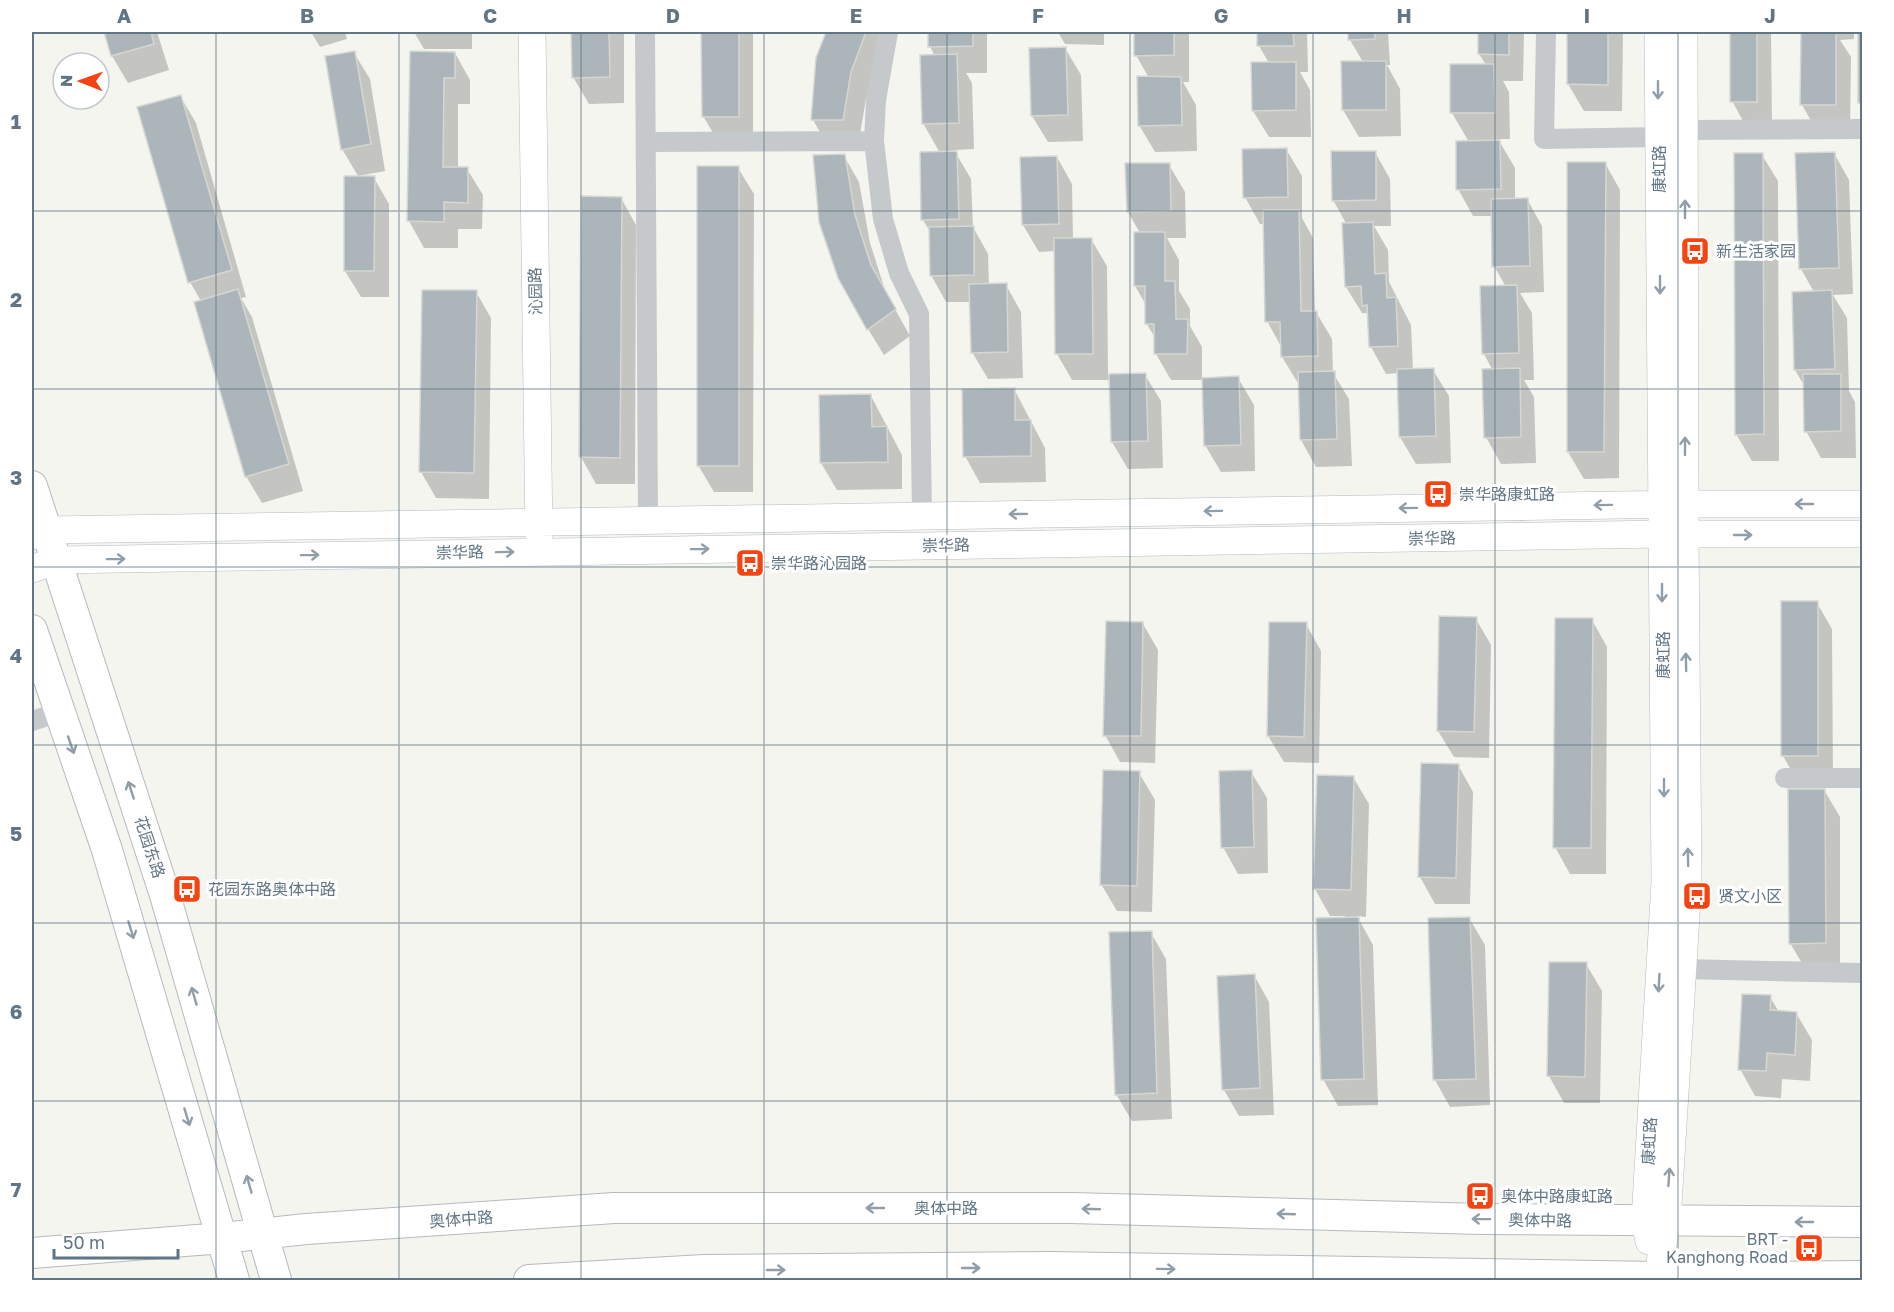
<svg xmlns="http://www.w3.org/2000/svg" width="1894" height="1312" font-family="'Golos Text','Noto Sans SC',sans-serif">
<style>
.shadow{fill:#0003}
.building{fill:#acb5b9;stroke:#d6d6d3;stroke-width:1.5}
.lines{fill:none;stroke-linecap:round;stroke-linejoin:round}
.secondary-casing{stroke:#b5bbbf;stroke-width:28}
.primary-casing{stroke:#b6babe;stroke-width:32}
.street{stroke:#c6c9cc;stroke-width:20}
.secondary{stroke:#fff;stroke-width:27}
.primary{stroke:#fff;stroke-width:30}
.oneway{stroke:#909ea9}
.grid{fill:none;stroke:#617584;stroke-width:1.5;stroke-opacity:0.55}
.labels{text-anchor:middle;stroke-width:6;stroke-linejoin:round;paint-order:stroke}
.street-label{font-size:16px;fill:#617584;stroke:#fff}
.poi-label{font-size:16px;fill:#617584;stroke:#fff;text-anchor:start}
.neatline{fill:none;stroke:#617584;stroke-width:2}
.grid-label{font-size:20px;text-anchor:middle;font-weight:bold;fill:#617584}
</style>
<rect width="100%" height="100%" fill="#f5f5f0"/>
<path class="shadow" d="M105,32h52l12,38 -41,13 -16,-27z
M311,32h34l2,7 -27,8z
M414,32h58v17h-48z
M573,32h51v71l-35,1 -16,-27z
M703,32h50v111h-34l-16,-27z
M828,32h64l-26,67 -8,47h-30l-15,-26 4,-62z
M929,32h58v41h-21l6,10 2,66 -20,1 17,29 2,48 15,27 1,31h17l15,27 2,66 -35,1 -16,-27 -1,-50h-25l-15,-27v-42l-8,-13 17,-67 -17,-30 12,-66 -5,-11z
M1058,32h46v13l-39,-1z
M1136,32h53v50h-6l13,23 1,46 -42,1 -16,-27 10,-47 -13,-23z
M1258,32h49l1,40h-8l10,18 1,47h-42l-16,-26 16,-48 -10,-17z
M1349,32h39l2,33h-3l13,24 1,47 -42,1 -16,-27 20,-48 -13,-22z
M1479,32h45l-1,49h-20l6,11 1,47h-12l17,29v32l12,-1 15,27 2,66 -24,1 12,20 2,67h-10l10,17 2,66 -35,1 -15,-27 7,-66 -9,-17 22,-67 -12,-21 -1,-50h-20l-15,-27 11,-47 -17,-29 34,-48 -7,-11z
M1569,32h54l-1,79h-38l-16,-27z
M1731,32h40l1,96h-25l-15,-27z
M1802,32h52v7l-14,1 11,17 -1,74h-33l-15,-26z
M1859,32h3v77l-3,-6z
M1065,48l16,27 2,66 -35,1 -16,-26z
M411,52l44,1 15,27v24h-12v65h9l16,26 -1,34h-24v19h-34l-15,-27z
M354,53l16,26 15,92 -27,5 -16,-27z
M180,96l16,27 50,174 -5,1 11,19 51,174 -41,12 -16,-27 -45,-175 -11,-19z
M1286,149l16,27v42l11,20 2,74h1l16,27 1,34 16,26 3,67 -36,1 -15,-27 -2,-57h-1l-16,-26v-9l-15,-27 -2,-97h-5l-15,-27z
M1375,152l15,27 1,47h-17l14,24 1,32 22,43 2,45h20l16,26 2,67 -35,1 -16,-27 -1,-64 -13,1 -15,-27 -2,-31 -1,-3h-6l-16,-26 1,-62 -14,-25z
M1834,153l15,27 4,114 -20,1 14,23 2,73 6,11 1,56h-35l-15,-27 -1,-44 -10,-17 19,-78 -13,-23z
M1762,155l16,26 1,280h-27l-16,-27z
M844,156l15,26 11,61 16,50 24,43 -26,19 -16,-26z
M1057,157l15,27 1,55h18l16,27 1,110 37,-1 16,26 2,67 -35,1 -16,-27 -1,-62h-39l-15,-26 -2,-103 -16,1 -16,-27z
M1605,163l15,27 -1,288 -35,1 -16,-27z
M1169,165l16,27 1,46h-19l12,22v31l11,18v17l12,21v32l36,-1 16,27 1,66 -34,1 -16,-27 -2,-65h-32l-15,-26v-15l-10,-16v-18l-11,-19 5,-53 -12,-21z
M738,168l16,26 -1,298h-39l-16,-27z
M374,178l15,26v93h-28l-16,-26z
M583,198h38l15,27 -1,259h-39l-15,-27z
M476,292l15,26 -2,181 -53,-1 -15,-26z
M1014,389l31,59 1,34 -66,1 -15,-27z
M871,396l31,59v34l-65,1 -16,-27z
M1817,603l15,26 1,153h-35l-15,-26z
M1476,619l15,26 -2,113 -35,-1 -16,-26z
M1592,620l15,27 -1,227h-36l-15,-27z
M1143,624l15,26 -3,113 -35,-1 -15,-27z
M1306,624l15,27 -2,112 -35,-1 -16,-26z
M1458,765l15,27 -3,112h-35l-15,-27z
M1251,772l16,26 1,75 -30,1 -15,-27z
M1139,773l16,27 -3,112 -35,-1 -16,-27z
M1353,777l16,27 -3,113 -9,-1 16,29 5,160 -40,1 -15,-27 22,-163h-15l-15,-27z
M1824,790l16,27v153h-34l-16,-27z
M1469,918l16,27 5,160 -40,2 -15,-27z
M1151,933l15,26 6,160 -40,2 -16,-27z
M1551,963l35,1 16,27 -2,112h-36l-15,-27z
M1254,975l15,27 5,113 -35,1 -15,-26z
M1770,997l9,15 17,1 16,27 -2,41 -28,-2 -1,19 -26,-2 -15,-27z"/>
<path class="building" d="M104,32h47l3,12 -43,12z
M571,32h38l1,45 -38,1z
M701,32h38v85h-37z
M826,32h40l-15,40 -8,48h-32l5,-62z
M928,32h45v14l-45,1z
M1134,32h40v23l-40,1z
M1257,32h36l1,14h-37z
M1348,32h27v7l-27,1z
M1478,32h31v23l-31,-1z
M1567,32h41v53l-41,-1z
M1730,32h27v70h-27z
M1801,32h35v73h-36z
M1858,32h4v71h-4z
M1066,47l2,68 -37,1 -2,-68z
M355,51l16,93 -30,6 -16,-94z
M410,51l45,1v26h-11l-1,89h25v36l-24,-1v20l-37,-1z
M957,54l2,69 -37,1 -2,-69z
M1341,61h45v49h-44z
M1251,62h45v48l-44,1z
M1450,64h44l1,49h-45z
M1137,76l44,1 1,48 -44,1z
M181,95l51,175 -44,13 -51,-176z
M1500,140l1,49 -45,1v-49z
M1287,148l1,49 -45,1 -1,-49z
M957,151l2,68 -38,1 -1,-68z
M1331,151h45v49l-44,1z
M1835,152l4,116 -40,1 -4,-116z
M1734,153h29l1,281 -29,1z
M845,154l10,61 16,50 25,44 -29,21 -29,-52 -19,-56 -6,-67z
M1057,156l2,68 -37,1 -2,-68z
M1567,162h39l-2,290h-37z
M1125,163h45l1,48 -44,1z
M697,166h42v300h-42z
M344,176h31l-1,95h-30z
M581,196l41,1 -2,261 -41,-1z
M1528,198l2,68 -38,1 -1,-68z
M1263,210h36l2,101h16l1,45 -37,1 -1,-35h-15z
M1373,222l2,52 11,-1 1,25 9,-1 2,49 -29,1 -2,-42 -5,1 -1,-20 -16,1 -3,-64z
M974,226v49l-44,1 -1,-49z
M1134,232h31v49h10l1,38h12l-1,35h-33v-30h-9v-38h-11z
M1054,238h38l1,116h-38z
M1007,283l1,69 -37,1 -2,-69z
M1517,285l2,68 -37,1 -2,-68z
M238,289l51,175 -44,13 -51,-175z
M422,290h55l-3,183 -55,-1z
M1832,290l3,79 -41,1 -2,-78z
M1434,368l2,68 -37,1 -2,-68z
M1520,368l1,69 -37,1 -2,-69z
M1335,371l2,68 -37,1 -2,-68z
M1146,373l2,68 -37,1 -2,-68z
M1803,374h38v57l-37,1z
M1239,376l2,69 -37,1 -2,-68z
M1015,388v32h16v36l-68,1 -1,-68z
M871,394l1,33 15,-1 1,36 -68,1 -1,-68z
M1781,601h37v155h-37z
M1439,616l38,1 -3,115 -37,-1z
M1555,618h38l-2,230h-38z
M1106,621l37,1 -2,114h-38z
M1269,622h38l-3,115 -37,-1z
M1421,763l38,1 -3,114 -38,-1z
M1103,770l37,1 -3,115 -37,-1z
M1252,770l2,77 -33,1 -2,-77z
M1317,775l37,1 -3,114 -38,-1z
M1788,789h37l1,154 -37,1z
M1359,917l5,162 -43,1 -5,-162z
M1470,917l6,162 -43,1 -5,-162z
M1152,931l5,162 -42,2 -6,-163z
M1549,962h38l-2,115 -38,-1z
M1255,974l5,114 -38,2 -5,-114z
M1742,994l29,1 -1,15 27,2 -2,43 -28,-2 -1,18 -28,-1z"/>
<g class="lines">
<g class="secondary-casing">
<path id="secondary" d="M532,32l7,505
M32,536l15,-6 1638,-26h177
M32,569l25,-9 1605,-26h200
M1649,1241l-4,-20 20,-339 -7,-850
M1657,1280l10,-59 21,-338 -3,-349 -1,-502"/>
</g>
<g class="primary-casing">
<path id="primary" d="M32,486l133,409 111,385
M32,630l75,220 127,430
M32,1253l191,-15 83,-9 308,-21h457l411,11 380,3
M529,1280l175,-10 348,-3 605,10 9,1 196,-2"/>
</g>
<path class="street" d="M645,32l3,487
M888,32l-12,68 -2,41 9,78 16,54 20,41 3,201
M1546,32l-2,107 115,-2
M1684,130l178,-1
M646,142l228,-1
M32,721l28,-9
M1785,778h77
M1683,969l179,4"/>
<use href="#secondary" class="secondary"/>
<use href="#primary" class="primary"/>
</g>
<defs><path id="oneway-shaft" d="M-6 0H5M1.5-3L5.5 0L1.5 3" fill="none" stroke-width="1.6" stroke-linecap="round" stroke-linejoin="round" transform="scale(1.5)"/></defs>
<g class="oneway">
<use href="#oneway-shaft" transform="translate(1658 90) rotate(90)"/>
<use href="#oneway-shaft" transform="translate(1685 209) rotate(-90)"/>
<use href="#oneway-shaft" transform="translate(1660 285) rotate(90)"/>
<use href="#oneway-shaft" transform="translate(1685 446) rotate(-90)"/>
<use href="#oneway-shaft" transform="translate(1804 504) rotate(180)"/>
<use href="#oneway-shaft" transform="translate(1603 505) rotate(179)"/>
<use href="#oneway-shaft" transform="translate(1408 508) rotate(179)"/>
<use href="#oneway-shaft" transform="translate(1213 511) rotate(179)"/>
<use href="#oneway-shaft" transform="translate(1018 514) rotate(179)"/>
<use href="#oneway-shaft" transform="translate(1743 535)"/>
<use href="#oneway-shaft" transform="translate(700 549) rotate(-1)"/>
<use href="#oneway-shaft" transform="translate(505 552) rotate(-1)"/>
<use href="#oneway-shaft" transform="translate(310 555) rotate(-1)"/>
<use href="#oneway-shaft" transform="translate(116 559) rotate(-1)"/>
<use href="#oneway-shaft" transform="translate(1662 593) rotate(90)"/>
<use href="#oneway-shaft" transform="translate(1686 662) rotate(-91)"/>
<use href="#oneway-shaft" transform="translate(71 745) rotate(71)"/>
<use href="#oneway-shaft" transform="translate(1664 788) rotate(90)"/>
<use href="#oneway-shaft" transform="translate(131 790) rotate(-108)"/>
<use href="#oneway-shaft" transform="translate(1688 857) rotate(-91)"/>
<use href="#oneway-shaft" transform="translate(131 930) rotate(73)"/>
<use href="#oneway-shaft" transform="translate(1659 983) rotate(93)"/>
<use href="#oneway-shaft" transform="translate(194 996) rotate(-106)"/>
<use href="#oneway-shaft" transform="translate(187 1117) rotate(73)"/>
<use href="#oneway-shaft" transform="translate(1669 1177) rotate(-86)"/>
<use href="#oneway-shaft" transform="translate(249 1184) rotate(-106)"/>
<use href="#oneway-shaft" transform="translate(875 1208) rotate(180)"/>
<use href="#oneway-shaft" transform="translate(1091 1209) rotate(-178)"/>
<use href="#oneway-shaft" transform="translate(1286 1214) rotate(-178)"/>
<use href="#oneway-shaft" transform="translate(1481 1219) rotate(-179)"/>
<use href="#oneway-shaft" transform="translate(1804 1222) rotate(-180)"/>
<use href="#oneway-shaft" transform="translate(971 1268)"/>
<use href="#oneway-shaft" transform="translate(1166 1269) rotate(1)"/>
<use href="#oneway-shaft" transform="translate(776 1270)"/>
</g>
<path class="grid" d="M216,32v1248M399,32v1248M581,32v1248M764,32v1248M947,32v1248M1130,32v1248M1313,32v1248M1495,32v1248M1678,32v1248M32,211h1830M32,389h1830M32,567h1830M32,745h1830M32,923h1830M32,1101h1830"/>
<defs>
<g id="bus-square" transform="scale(1.5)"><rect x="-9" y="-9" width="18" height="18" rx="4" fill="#f34412" stroke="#fff"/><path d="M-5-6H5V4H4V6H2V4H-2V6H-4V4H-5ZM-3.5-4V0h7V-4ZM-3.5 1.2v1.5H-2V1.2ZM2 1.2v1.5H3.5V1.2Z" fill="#fff"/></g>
</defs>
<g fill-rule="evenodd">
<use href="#bus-square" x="1695" y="251"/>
<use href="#bus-square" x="1438" y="494"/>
<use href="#bus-square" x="750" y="563"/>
<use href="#bus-square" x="187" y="889"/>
<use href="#bus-square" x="1697" y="896"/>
<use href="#bus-square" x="1480" y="1196"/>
<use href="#bus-square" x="1809" y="1248"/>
</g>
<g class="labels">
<g class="street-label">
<text transform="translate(1659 169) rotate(-90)" y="6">康虹路</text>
<text transform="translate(535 291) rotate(-91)" y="6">沁园路</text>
<text transform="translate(1432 538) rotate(-1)" y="6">崇华路</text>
<text transform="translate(946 545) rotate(-1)" y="6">崇华路</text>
<text transform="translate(460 552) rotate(-1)" y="6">崇华路</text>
<text transform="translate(1663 655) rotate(-90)" y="6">康虹路</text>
<text transform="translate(150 847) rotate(72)" y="6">花园东路</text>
<text transform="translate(1649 1141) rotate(-87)" y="6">康虹路</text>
<text x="946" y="1214">奥体中路</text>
<text transform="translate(461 1219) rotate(-4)" y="6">奥体中路</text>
<text transform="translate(1540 1220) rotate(1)" y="6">奥体中路</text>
</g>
<g class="poi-label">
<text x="1716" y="257">新生活家园</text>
<text x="1459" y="500">崇华路康虹路</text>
<text x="771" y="569">崇华路沁园路</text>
<text x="208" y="895">花园东路奥体中路</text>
<text x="1718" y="902">贤文小区</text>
<text x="1501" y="1202">奥体中路康虹路</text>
<text x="1788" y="1245" text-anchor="end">BRT -<tspan x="1788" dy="18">Kanghong Road</tspan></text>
</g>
</g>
<rect width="1894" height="1312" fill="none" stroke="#ffffff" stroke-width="66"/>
<g transform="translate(81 81) rotate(271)"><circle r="28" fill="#ffffff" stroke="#c0c8ce" stroke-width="1.5"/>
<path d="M0-4.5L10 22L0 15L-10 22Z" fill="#f34412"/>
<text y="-9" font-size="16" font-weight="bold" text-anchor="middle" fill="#617584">N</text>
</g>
<path d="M54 1249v9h124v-9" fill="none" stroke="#617584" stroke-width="3"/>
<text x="63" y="1249" font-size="18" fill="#617584" stroke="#ffffff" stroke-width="4.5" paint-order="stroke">50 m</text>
<rect x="33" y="33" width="1828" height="1246" class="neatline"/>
<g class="grid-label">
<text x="124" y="23">A</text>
<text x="307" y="23">B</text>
<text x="490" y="23">C</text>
<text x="673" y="23">D</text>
<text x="856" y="23">E</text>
<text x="1038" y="23">F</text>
<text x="1221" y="23">G</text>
<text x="1404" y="23">H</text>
<text x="1587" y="23">I</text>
<text x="1770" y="23">J</text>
<text x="16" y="129">1</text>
<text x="16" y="307">2</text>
<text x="16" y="485">3</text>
<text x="16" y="663">4</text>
<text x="16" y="841">5</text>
<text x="16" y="1019">6</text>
<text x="16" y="1197">7</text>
</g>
</svg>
